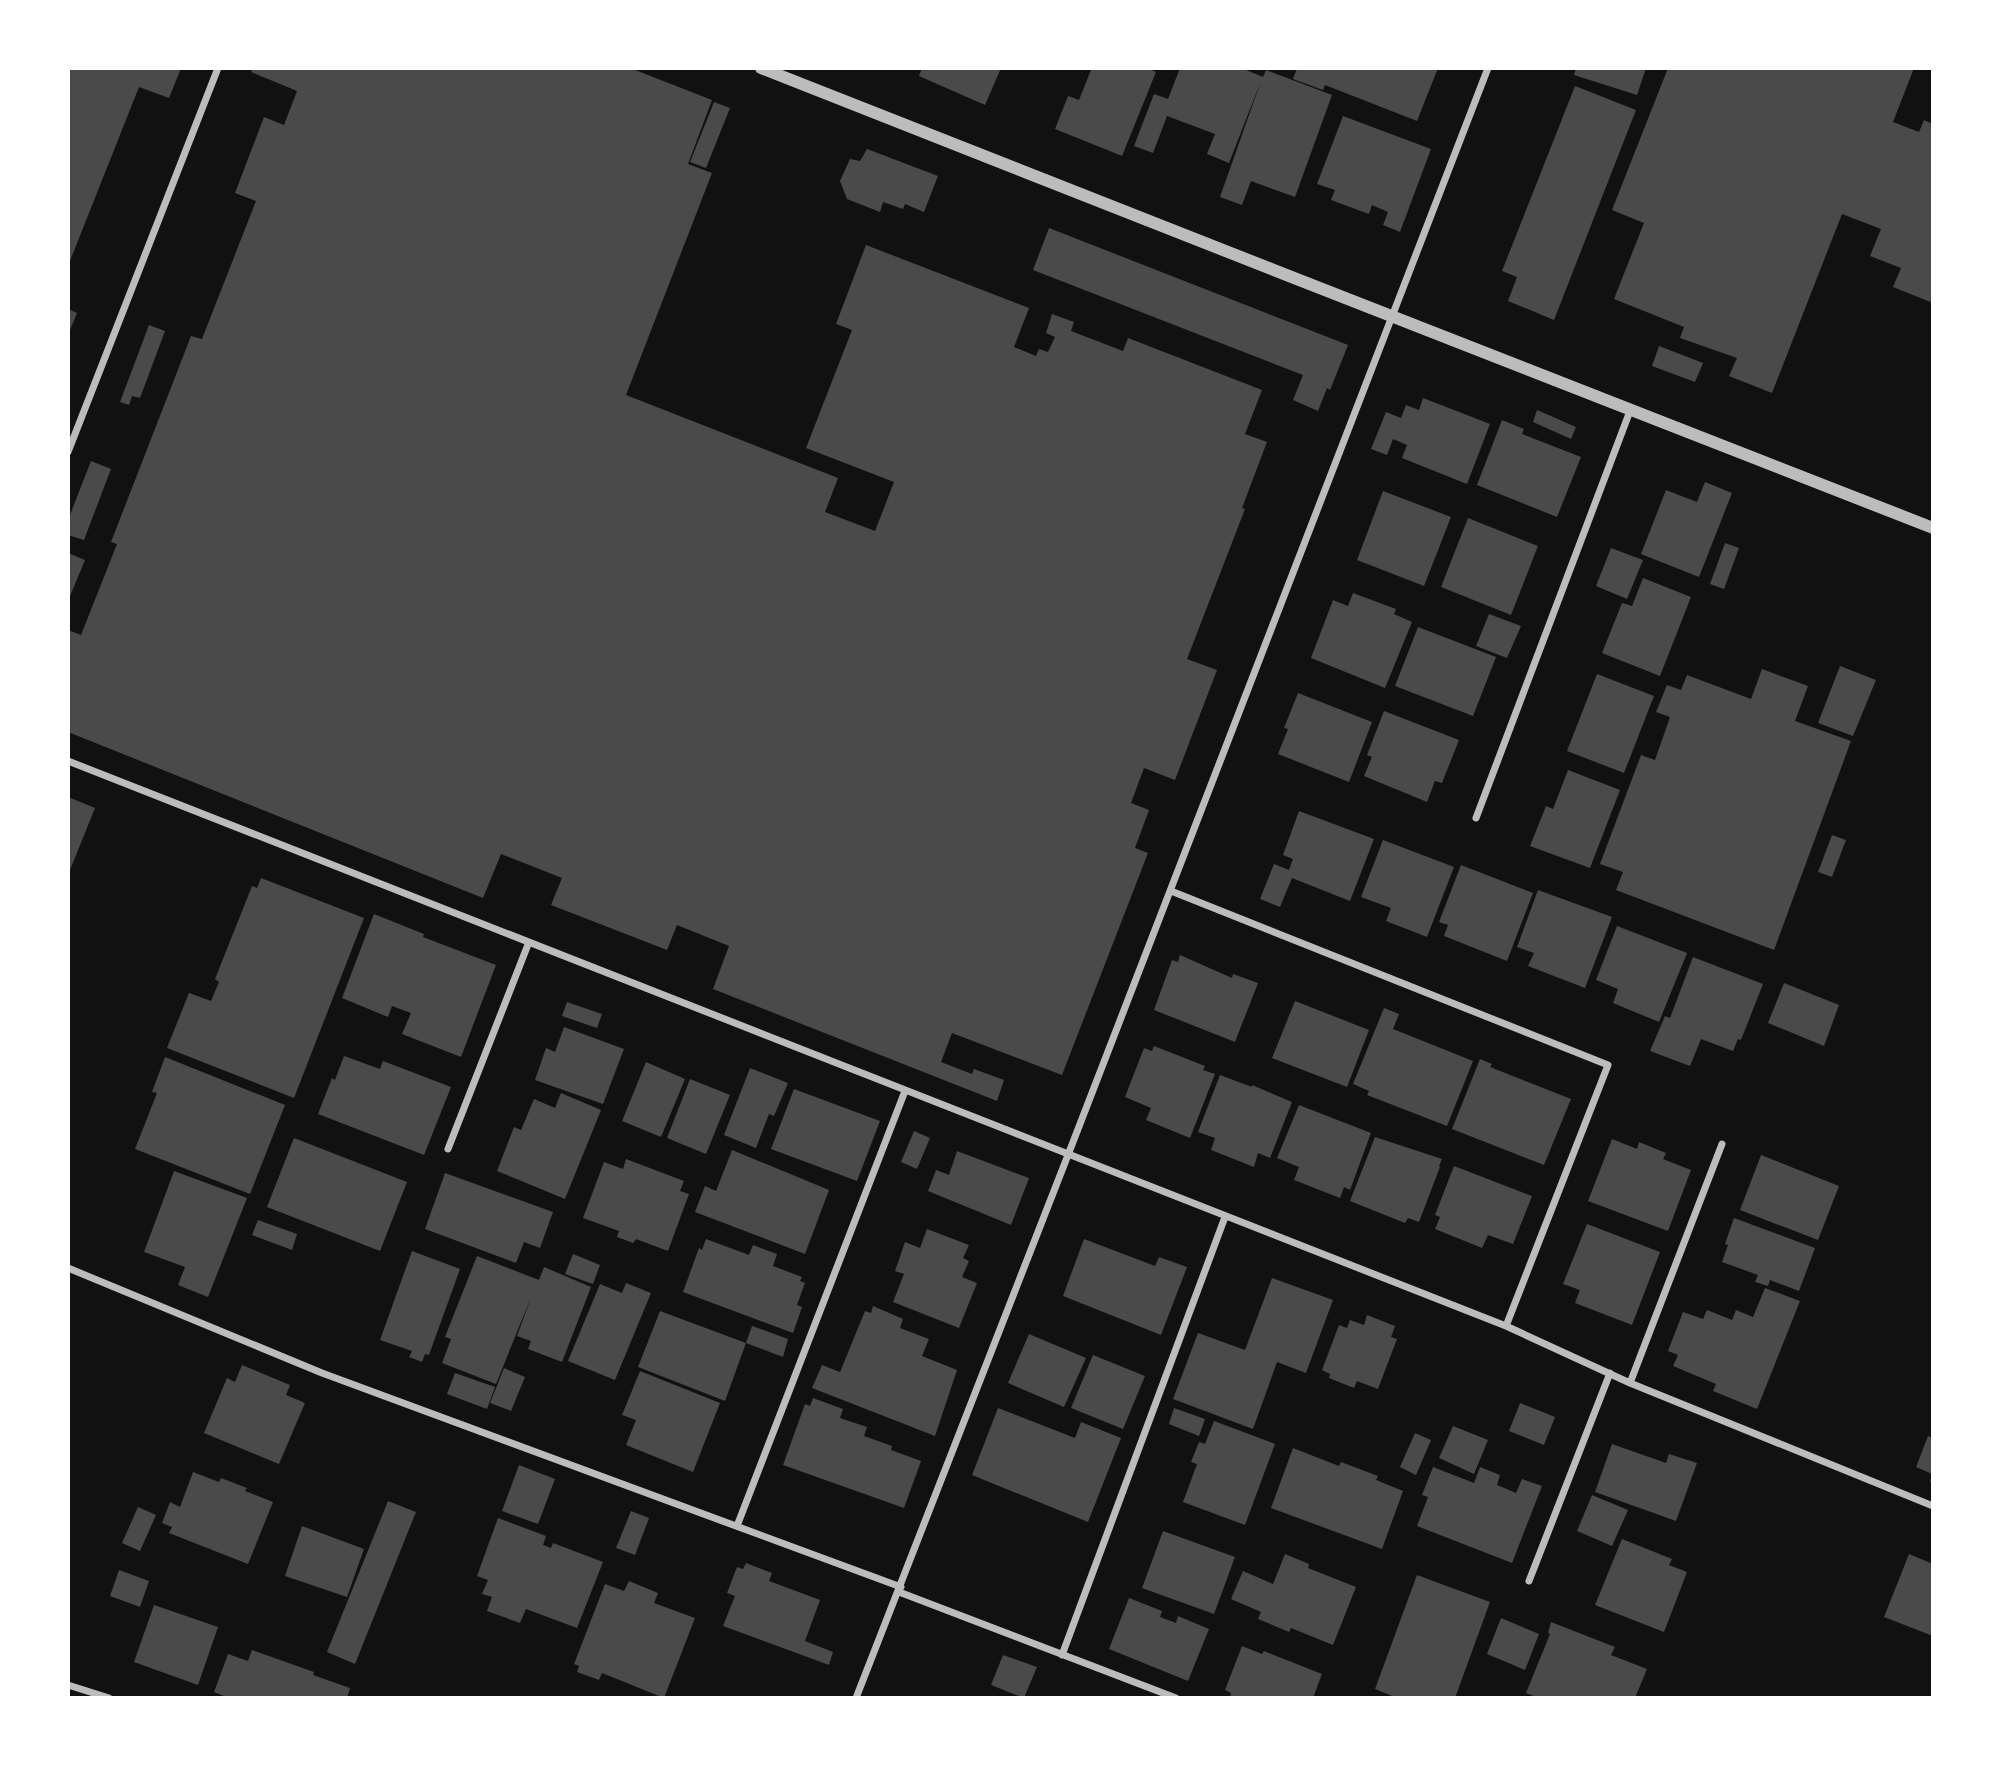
<svg xmlns="http://www.w3.org/2000/svg" width="2001" height="1766" font-family="Jost,sans-serif">
<style>
.building{fill:#4a4a4a}
.lines{fill:none;stroke-linecap:round;stroke-linejoin:round}
.minor{stroke:#bcbcbc;stroke-width:7}
.tertiary{stroke:#bcbcbc;stroke-width:12}
</style>
<rect width="100%" height="100%" fill="#111"/>
<path class="building" d="M68,68h113l-12,30 -30,-11 -71,179z
M253,68h377l82,32 -24,64 24,9 -86,222 212,83 -13,34 50,19 19,-49 -88,-34 46,-118 -16,-6 30,-79 163,63 -15,39 22,9 3,-7 9,3 7,-15 -9,-4 6,-19 22,8 -3,9 52,20 5,-13 134,52 -17,44 22,8 -25,66 3,1 -58,150 30,11 -42,110 -31,-12 -13,35 18,7 -14,38 13,5 -86,222 -110,-42 -11,29 31,12 2,-5 30,11 -7,21 -284,-112 16,-43 -52,-21 -10,25 -116,-45 11,-27 -61,-24 -18,44 -415,-166v-102l13,5 36,-91 -6,-2 80,-206 11,3 54,-138 -21,-8 29,-76 20,8 13,-34 -46,-19z
M922,68h79l-16,37 -66,-29z
M1086,68h61l9,4 -34,84 -67,-27 13,-33 11,4 12,-30z
M1180,68h61l22,9 3,-7 66,25 -37,102 -44,-16 -9,24 -22,-8 41,-116 -32,82 -22,-9 8,-20 -48,-18 -14,37 -19,-7 20,-52 14,5z
M1297,68h141l-21,53 -92,-36 -2,5 -30,-11z
M1576,68h70l-9,27 -63,-20z
M1668,68h246l-21,54 26,10 5,-12 9,4v179l-40,-16 8,-19 -31,-12 11,-27 -39,-15 -70,179 -43,-17 8,-18 -57,-20 4,-11 -70,-28 30,-76 -32,-13z
M1575,86l61,24 -82,210 -46,-19 9,-24 -15,-6z
M714,102l16,6 -24,60 -16,-6z
M1343,116l88,33 -31,83 -17,-7 5,-13 -16,-7 -3,9 -38,-14 4,-10 -18,-6z
M867,149l71,27 -14,36 -19,-8 -2,5 -20,-7 -3,10 -33,-13 -7,-18 10,-22 10,2z
M1049,228l299,117 -18,45 -3,-2 -9,23 -25,-11 10,-25 -270,-105z
M68,309l9,4 -9,22z
M149,325l16,6 -25,67 -8,-2 -3,9 -9,-3z
M1659,346l44,17 -8,19 -43,-16z
M1423,398l67,26 -23,60 -65,-26 5,-13 -14,-6 -6,16 -16,-6 15,-37 15,6 5,-13 13,5z
M1537,410l39,17 -5,12 -38,-17z
M1502,420l22,9 -2,5 59,23 -24,60 -80,-32z
M91,461l20,8 -27,71 -16,-5v-15z
M1705,482l27,11 -33,84 -58,-23 25,-64 31,12z
M1383,491l68,26 -27,69 -67,-26z
M1468,518l70,28 -27,69 -70,-28z
M1725,543l14,5 -15,41 -14,-5z
M1611,548l32,12 -16,39 -31,-13z
M68,553l17,7 -17,41z
M1643,578l48,19 -31,79 -58,-23 20,-50 10,3z
M1353,593l43,16 -2,5 18,8 -27,66 -74,-30 22,-58 15,6z
M1489,614l32,12 -14,32 -31,-12z
M1418,627l78,30 -23,59 -78,-30z
M1840,666l36,14 -23,56 -35,-13z
M1762,669l46,17 -13,35 56,20 -77,209 -158,-60 7,-18 -23,-8 41,-109 14,5 15,-43 -14,-5 11,-27 14,5 6,-15 64,24z
M1597,674l57,22 -30,77 -57,-22z
M1298,693l74,29 -23,60 -71,-28 10,-25 -4,-1z
M1384,711l75,29 -17,43 -7,-2 -8,21 -63,-26 8,-19 -5,-2z
M1568,770l52,20 -30,78 -60,-22 16,-40 7,3z
M68,797l27,11 -27,67z
M1299,811l75,28 -24,62 -58,-23 -12,29 -20,-8 14,-35 15,6 4,-11 -10,-4z
M1832,835l14,5 -14,37 -14,-5z
M1383,840l71,27 -27,70 -41,-16 5,-13 -30,-11z
M1461,865l72,28 -26,68 -63,-25 4,-11 -9,-3z
M261,878l103,40 -70,180 -127,-50 22,-55 22,8 8,-19 -4,-3 37,-93 5,2z
M1538,890l74,27 -27,71 -57,-22 6,-13 -17,-6z
M374,914l50,20 -1,3 73,28 -35,92 -59,-23 9,-21 -19,-7 -4,11 -46,-19z
M1617,926l70,27 -28,69 -46,-19 5,-14 -22,-9z
M1180,955l52,23 1,-4 25,9 -23,59 -81,-32 18,-50 6,2z
M1693,957l70,27 -22,56 -3,-1 -5,12 -32,-12 -11,27 -40,-15 15,-35 5,2z
M1784,983l55,22 -15,41 -56,-23z
M1295,1001l74,29 -22,57 -75,-29z
M567,1002l35,12 -5,14 -35,-12z
M1384,1008l15,6 -6,15 80,32 -26,65 -80,-31 2,-4 -16,-7z
M564,1027l60,22 -21,55 -68,-24 11,-32 9,4z
M1154,1046l51,20 -2,4 12,4 -25,64 -44,-18 5,-12 -26,-11 19,-49 8,3z
M344,1056l36,13 3,-8 68,26 -27,68 -106,-41 14,-36 3,2z
M165,1057l120,48 -35,89 -115,-45 22,-56 -5,-1z
M1480,1059l12,5 -2,3 81,32 -27,66 -92,-36z
M646,1062l39,17 -24,58 -39,-16z
M750,1068l38,15 -14,33 -5,-2 -13,34 -32,-13z
M1220,1075l32,12v-2l40,17 -22,56 -12,-5 -4,14 -43,-17 4,-12 -17,-6z
M690,1079l40,16 -24,59 -39,-16z
M794,1089l86,32 -23,60 -86,-32z
M561,1093l40,17 -36,89 -68,-28 17,-44 7,3 13,-31 21,9z
M1299,1105l72,28 -21,57 -6,-3 -4,11 -46,-18 5,-13 -22,-9z
M914,1131l16,7 -13,31 -16,-7z
M1375,1137l67,22 -3,7 1,1 -21,55 -11,-4 -3,5 -55,-22z
M294,1138l113,44 -27,69 -113,-44z
M1612,1139l25,10 2,-7 27,11 -3,6 28,11 -23,61 -80,-30z
M732,1150l97,40 -24,64 -110,-42 10,-26 11,5z
M957,1151l72,27 -18,47 -83,-34 8,-21 13,5z
M1761,1155l78,31 -21,54 -78,-30z
M626,1159l58,22 -4,10 9,3 -21,57 -32,-12 -3,4 -16,-6 2,-6 -36,-13 21,-56 19,7z
M1454,1166l78,30 -19,48 -25,-9 -6,13 -47,-19 5,-12 -5,-2z
M174,1171l73,27 -39,99 -30,-12 7,-18 -41,-15z
M445,1173l108,39 -13,36 -16,-6 -8,21 -91,-34z
M1734,1218l81,30 -16,43 -29,-11 -2,6 -13,-4 3,-7 -36,-13 6,-17 -3,-1z
M258,1220l39,14 -5,16 -40,-15z
M1587,1224l73,28 -28,73 -57,-22 5,-13 -17,-6z
M927,1229l42,16 -6,13 6,3 -7,16 15,6 -18,45 -66,-26 11,-28 -9,-3 10,-29 15,6z
M706,1239l43,16 4,-10 24,9 -4,12 29,11 -2,4 5,2 -8,22 5,2 -9,26 -110,-41 16,-44 3,2z
M1084,1239l71,27 4,-9 28,10 -26,68 -98,-39z
M412,1251l48,18 -31,86 -4,-1 -3,8 -13,-5 3,-6 -32,-11z
M573,1254l27,11 -7,19 -28,-10z
M477,1256l62,24 5,-13 47,20 -29,75 -34,-13 3,-8 -14,-5 15,-41 -36,89 -54,-21 9,-24 -6,-2z
M1272,1278l61,22 -27,73 -29,-11 -24,67 -80,-30 25,-66 47,17z
M626,1283l25,10 -36,87 -47,-19 32,-77 22,9z
M1765,1288l35,13 -43,108 -44,-18 3,-7 -43,-18 5,-11 -10,-4 15,-39 20,7 4,-9 25,10 4,-10 17,7z
M873,1306l30,13 -3,9 29,11 -7,17 35,14 -22,66 -123,-48 10,-23 18,7 25,-61 6,2z
M660,1311l86,32 -21,58 -87,-34z
M1367,1315l28,11 -4,11 6,2 -19,50 -21,-8 -3,7 -25,-10 1,-4 -8,-4 17,-45 8,3 3,-8 14,5z
M752,1326l36,13 -5,18 -37,-14z
M1029,1334l57,24 -22,49 -56,-24z
M1093,1355l52,21 -22,53 -52,-21z
M242,1365l48,20 -4,10 19,8 -26,61 -75,-31 23,-55 8,4z
M504,1368l21,9 -14,34 -21,-8z
M640,1371l80,32 -27,69 -67,-27 10,-25 -14,-5z
M455,1373l40,14 -8,22 -40,-15z
M813,1398l30,11 -3,9 27,9 -3,9 28,10 -1,4 30,11 -17,47 -121,-43 22,-61 5,2z
M1520,1403l35,14 -11,28 -35,-14z
M998,1408l77,30 6,-16 40,16 -33,84 -116,-47z
M1174,1408l31,11 -6,17 -30,-12z
M1214,1421l61,23 -30,81 -62,-23 14,-38 -6,-2 8,-20 6,2z
M1453,1426l35,14 -14,34 -35,-16z
M1415,1433l16,7 -15,35 -16,-8z
M1928,1436l5,2v45l-3,-1 2,-8 -16,-7z
M1612,1444l54,19 3,-9 28,9 -21,58 -81,-29z
M1293,1448l46,18 2,-4 37,14 -2,4 27,11 -21,58 -111,-41z
M519,1465l36,14 -17,45 -36,-13z
M1433,1467l41,16 6,-16 20,8 -3,10 19,8 6,-14 20,7 -30,77 -95,-37 11,-29 -6,-2z
M193,1472l26,10 2,-4 26,10 -2,3 28,11 -25,62 -79,-31 3,-6 -10,-4 8,-21 10,5z
M1592,1495l36,15 -16,36 -35,-15z
M388,1501l28,11 -61,152 -28,-12z
M138,1507l18,8 -16,36 -18,-8z
M631,1511l18,7 -14,37 -19,-7z
M498,1518l48,18 -3,9 8,3 2,-5 50,19 -26,66 -51,-19 -6,14 -33,-12 5,-14 -10,-3 6,-14 -11,-4z
M302,1526l62,23 -17,48 -62,-21z
M1163,1531l72,26 -21,57 -72,-26z
M1622,1539l50,20 -3,6 18,7 -23,60 -69,-27z
M1285,1554l24,10 -1,4 48,19 -23,58 -42,-17 -2,4 -31,-13 3,-7 -30,-13 12,-28 30,13z
M1909,1554l24,10v72l-49,-19z
M746,1563l26,10 -3,8 51,19 -15,41 28,11 -4,13 -106,-39 12,-30 -8,-3 10,-26 6,2z
M119,1570l30,11 -9,26 -30,-11z
M1417,1575l73,27 -35,96h-58l-22,-9z
M629,1581l29,12 -4,10 41,15 -31,80 -62,-25 -3,7 -22,-8 2,-6 -5,-2 31,-80 19,7z
M1129,1598l33,13 -2,6 16,6 2,-7 31,13 -21,52 -79,-32z
M154,1605l64,22 -20,58 -64,-23z
M1501,1618l38,16 -14,36 -38,-16z
M1551,1622l64,25 -4,8 36,14 -12,29h-96l-13,-5 24,-59 -2,-1z
M1242,1646l20,8 2,-3 58,23 -9,24 -83,-1 1,-4 -6,-3z
M252,1650l62,22 -1,3 37,13 -3,10h-118l-15,-6 14,-38 20,7z
M1003,1655l34,12 -13,31 -33,-13z"/>
<g class="lines">
<path class="minor" d="M68,452l150,-384
M68,761l1438,565 124,57 303,123
M1476,818l154,-407
M1171,891l437,174 -102,261
M448,1149l81,-207
M68,1268l254,105 579,214
M1630,1383l92,-239
M737,1526l168,-435
M1529,1581l81,-208
M899,1592l277,106
M1062,1655l163,-438
M68,1685l41,13
M856,1698l212,-543 420,-1087"/>
<path class="tertiary" d="M761,68c391,153 780,309 1172,460"/>
</g>
<rect width="2001" height="1766" fill="none" stroke="#ffffff" stroke-width="140"/>
</svg>
